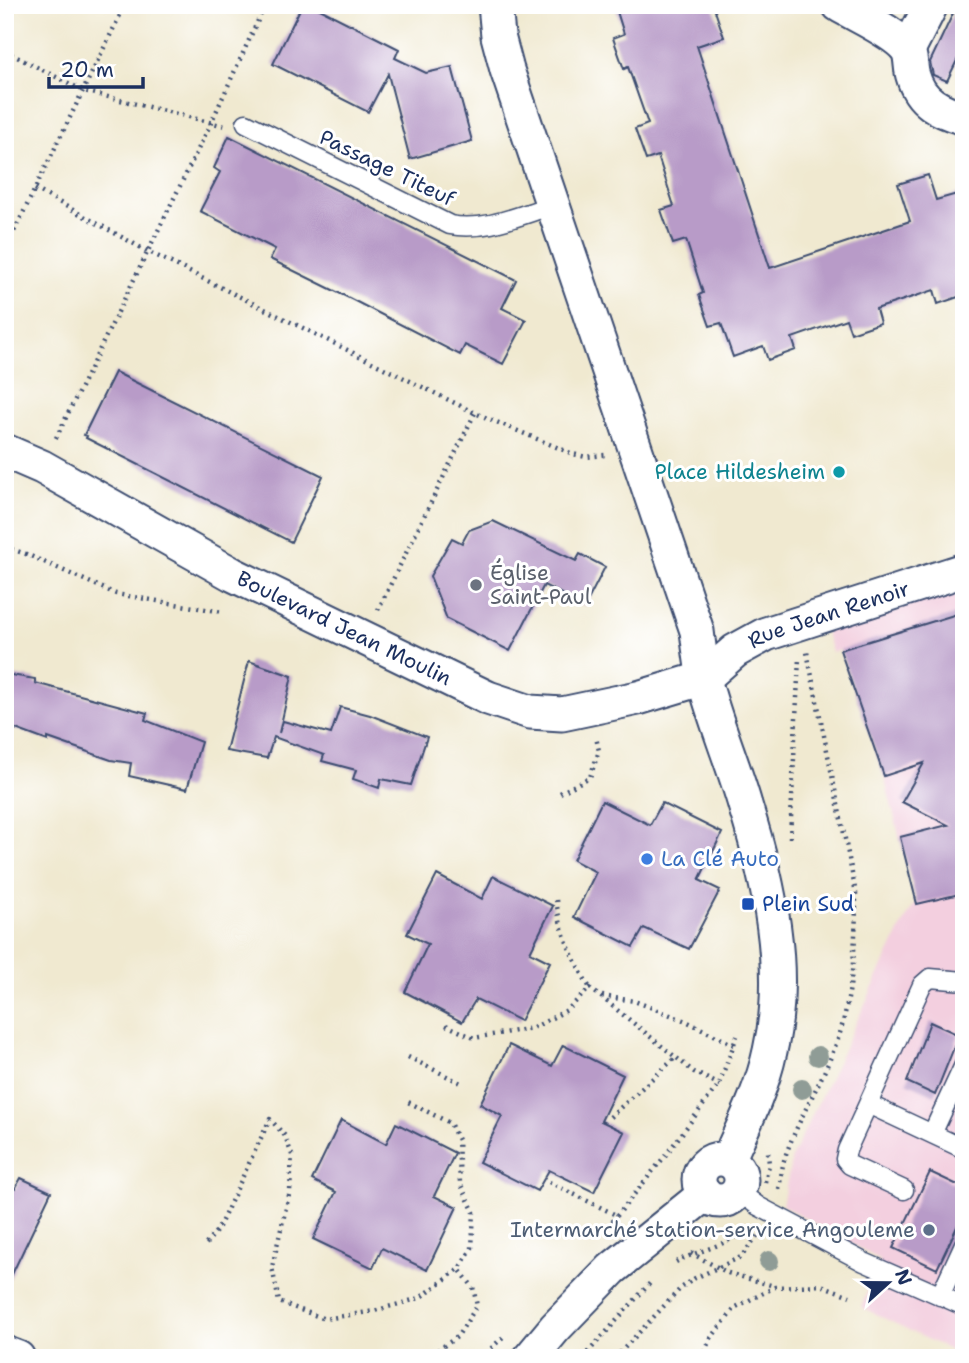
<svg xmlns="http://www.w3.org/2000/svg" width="969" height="1363" font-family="'Shantell Sans',sans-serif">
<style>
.built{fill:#f3cfdf}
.building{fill:#b89bc8}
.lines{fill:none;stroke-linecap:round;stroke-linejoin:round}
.lane-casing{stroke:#3b4b6f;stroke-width:21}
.street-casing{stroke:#3b4b6f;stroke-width:37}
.path{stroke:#3b4b6f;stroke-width:4.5;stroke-dasharray:2 5;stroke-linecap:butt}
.lane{stroke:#fff;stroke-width:18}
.street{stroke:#fff;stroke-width:33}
.tree{fill:#8f9c96}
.culture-dot{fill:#0f9aa8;stroke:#fff;stroke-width:2.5}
.worship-dot{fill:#6b7280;stroke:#fff;stroke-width:2.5}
.shop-dot{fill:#3f7fe0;stroke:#fff;stroke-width:2.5}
.transit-dot{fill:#1a4fb4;stroke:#fff;stroke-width:2.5}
.service-dot{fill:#5c6f8a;stroke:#fff;stroke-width:2.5}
.labels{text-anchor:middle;stroke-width:6;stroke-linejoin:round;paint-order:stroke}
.street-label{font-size:21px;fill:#1b2f5e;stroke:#fff}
.culture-label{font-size:21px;fill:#0d838f;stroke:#fff;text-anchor:end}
.worship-label{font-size:21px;fill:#5b616d;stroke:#fff;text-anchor:start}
.shop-label{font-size:21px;fill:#366cbe;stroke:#fff;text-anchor:start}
.transit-label{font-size:21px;fill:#164399;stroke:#fff;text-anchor:start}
.service-label{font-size:21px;fill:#4e5e75;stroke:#fff;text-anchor:end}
</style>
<rect width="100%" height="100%" fill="#fff"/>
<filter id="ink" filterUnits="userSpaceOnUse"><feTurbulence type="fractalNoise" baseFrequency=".0143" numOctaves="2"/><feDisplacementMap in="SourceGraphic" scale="14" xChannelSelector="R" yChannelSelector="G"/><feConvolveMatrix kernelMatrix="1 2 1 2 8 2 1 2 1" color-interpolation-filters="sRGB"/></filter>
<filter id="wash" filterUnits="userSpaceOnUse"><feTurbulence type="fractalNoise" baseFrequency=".00686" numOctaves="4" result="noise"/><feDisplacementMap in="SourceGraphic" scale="28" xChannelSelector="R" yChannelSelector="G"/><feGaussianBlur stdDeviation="1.57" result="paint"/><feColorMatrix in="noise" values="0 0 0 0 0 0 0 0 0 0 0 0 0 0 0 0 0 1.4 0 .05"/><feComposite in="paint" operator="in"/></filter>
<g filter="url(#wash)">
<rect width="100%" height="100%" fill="#f0e9d0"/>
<path class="built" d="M964,587v770l-103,-50 19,-47 -98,-55 10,-48 112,-235 12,-20 -32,-126 -44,-126 -8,2 -9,-27z"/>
<g id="blocks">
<path class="building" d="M302,5h10l87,44 -4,9 31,15 26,-6 20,74 -62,18 -22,-85 -20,38 -95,-48z
M615,5h98l11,32 -27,9 73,222 140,-47 -12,-37 30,-9 8,25 28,-8v103l-26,9 -4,-14 -58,19 4,14 -29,10 -5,-14 -54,19 4,12 -28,10 -5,-14 -30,11 -12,-34 -11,3 -11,-31 4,-2 -17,-53 -13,4 -12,-34 13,-4 -16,-50 -12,4 -11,-31 13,-5 -20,-57 -4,2 -11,-31 11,-4z
M957,5h7v41l-17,35 -14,-6 -3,-13z
M229,136l287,144 -14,28 24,12 -23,44 -38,-19 -5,10 -111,-57 -79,-39 5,-10 -75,-38 20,-39 -6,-4z
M115,372l208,104 -32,66 -205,-104 1,-2 -3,-1z
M493,521l83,40 4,-7 25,13 -20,39 -41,-21 -34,66 -63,-32 -17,-43 22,-38 10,5 7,-13z
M957,614l7,18v261l-47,11 -17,-67 48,-12 -46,-23 22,-39 -40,13 -44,-126z
M249,661l43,15 -13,57 4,-12 48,13 9,-27 30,8 57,22 -16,48 -30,-6 -2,9 -26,-9 3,-9 -34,-9 2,-6 -50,-18 -7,21 -41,-7z
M5,674l30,5v4l112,30 -2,7 56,22 -14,47 -58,-13 2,-13 -20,-3 -63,-22v3l-43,-16z
M602,801l48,24 12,-22 60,30 -23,47 21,10 -31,59 -45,-21 -11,19 -59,-30 22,-45 -23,-12z
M437,875l45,24 11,-23 60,30 -23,46 20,10 -30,59 -44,-22 -14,23 -57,-30 23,-48 -21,-10z
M930,1022l29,13 -24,60 -28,-13z
M509,1045l43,21 11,-21 60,30 -22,46 23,11 -30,60 -45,-22 -12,21 -58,-29 23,-46 -22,-12z
M341,1120l45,24 10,-21 59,30 -21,43 23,11 -30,63 -45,-22 -9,20 -60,-29 23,-47 -24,-12z
M930,1172l34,16v24l-27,57 -44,-21z
M21,1178l30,14 -46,97v-105l10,5z"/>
</g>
</g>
<g filter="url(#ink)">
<use href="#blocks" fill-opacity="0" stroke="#3b4b6f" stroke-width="2"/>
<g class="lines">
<g class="lane-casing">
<path id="lane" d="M246,123l204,102c34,7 70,-10 103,-20
M964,1065l-32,69 32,15
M868,1104l-21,46 -2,9 5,6 54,25
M932,1134l-64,-30 54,-119 8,-7 34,3
M738,1191l20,15 106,56 100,44
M940,1296l24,-52"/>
</g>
<g class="street-casing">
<g id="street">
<path d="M495,5l3,31 9,34 190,561c2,16 4,32 7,48 11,43 29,84 41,126 24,77 44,165 25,246 -8,38 -26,74 -42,109"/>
<path d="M839,5c18,11 57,28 68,44 5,7 3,19 6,27 7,26 27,35 51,42"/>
<path d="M908,50l23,-45"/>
<path id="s1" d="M5,451l37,16 190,107 256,124 42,14 32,2 76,-16 66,-20 31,-27 31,-17 198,-64"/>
<circle cx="720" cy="1180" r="21"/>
<path d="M5,1353l13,5"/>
<path d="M530,1358l25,-30 57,-59 93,-75"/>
</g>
</g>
<path class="path" d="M5,51l79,40 141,35
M35,189l112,62 328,162 98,41 13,3 19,-2
M5,250l120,-245
M56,438l155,-315 54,-118
M5,547l21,7 90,40 107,18
M378,610l97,-197
M560,793l30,-16 9,-26 -3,-14
M790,838l9,-180
M556,900c5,35 16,57 34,88
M602,996l32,5 52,20 48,24
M446,1025l28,13 59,-10 34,-18 23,-22 104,84 26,13
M408,1057l55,27
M610,1117l65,-59
M549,1182l69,34
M765,1182l4,-17 -1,-13
M779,1189c2,-11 3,-22 6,-32 15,-43 41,-81 55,-124 13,-45 16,-93 16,-140l-49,-241
M608,1227l57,-71 54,-72 18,-48
M206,1244l12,-15 52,-110 15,17 7,19 -2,36 -18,76 7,35 46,17 49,-8 46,-13 39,-29 13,-21 2,-36 -14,-29 -2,-43 -8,-17 -44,-22
M691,1253l37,20 46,13
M676,1262c20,-11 60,-19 72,-36
M426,1358l31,-21 20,-31 -4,-19 -14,-18
M481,1358l22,-21
M583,1358l67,-75
M615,1358l65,-69 15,-11 46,-21 19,-25
M701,1358l10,-20 25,-31 39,-20 46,-2 29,11"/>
<use href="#lane" class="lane"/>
<use href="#street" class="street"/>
</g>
<g class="tree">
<circle cx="818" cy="1056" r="10"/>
<circle cx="802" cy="1089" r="10"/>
<circle cx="769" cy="1261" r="10"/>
</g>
</g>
<circle class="culture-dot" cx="839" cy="472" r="7"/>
<circle class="worship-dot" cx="476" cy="585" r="7"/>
<circle class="shop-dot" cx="647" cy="859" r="7"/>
<rect class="transit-dot" x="741" y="897" width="14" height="14" rx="3.5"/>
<circle class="service-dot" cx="929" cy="1230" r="7"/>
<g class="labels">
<g class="street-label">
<text transform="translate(387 168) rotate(26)" y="7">Passage Titeuf</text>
<text dy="7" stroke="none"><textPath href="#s1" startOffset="908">Rue Jean Renoir</textPath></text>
<text dy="7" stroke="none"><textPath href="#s1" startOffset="383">Boulevard Jean Moulin</textPath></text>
</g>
<g class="culture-label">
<text x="825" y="479">Place Hildesheim</text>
</g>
<g class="worship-label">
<text x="490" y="580">Église<tspan x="490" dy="24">Saint-Paul</tspan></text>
</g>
<g class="shop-label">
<text x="661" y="866">La Clé Auto</text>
</g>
<g class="transit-label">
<text x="762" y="911">Plein Sud</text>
</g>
<g class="service-label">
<text x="915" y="1237">Intermarché station-service Angouleme</text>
</g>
</g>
<rect width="969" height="1363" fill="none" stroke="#fff" stroke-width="28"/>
<g transform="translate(888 1283) rotate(69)" stroke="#ffffff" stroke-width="5" paint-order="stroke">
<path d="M0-5L12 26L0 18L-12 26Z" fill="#1b2f5e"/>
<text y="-10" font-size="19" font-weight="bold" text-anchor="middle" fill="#1b2f5e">N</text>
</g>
<path d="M49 77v10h94v-10" fill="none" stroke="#1b2f5e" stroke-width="3.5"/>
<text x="60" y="77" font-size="21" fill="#1b2f5e" stroke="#ffffff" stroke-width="5" paint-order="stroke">20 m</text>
</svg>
